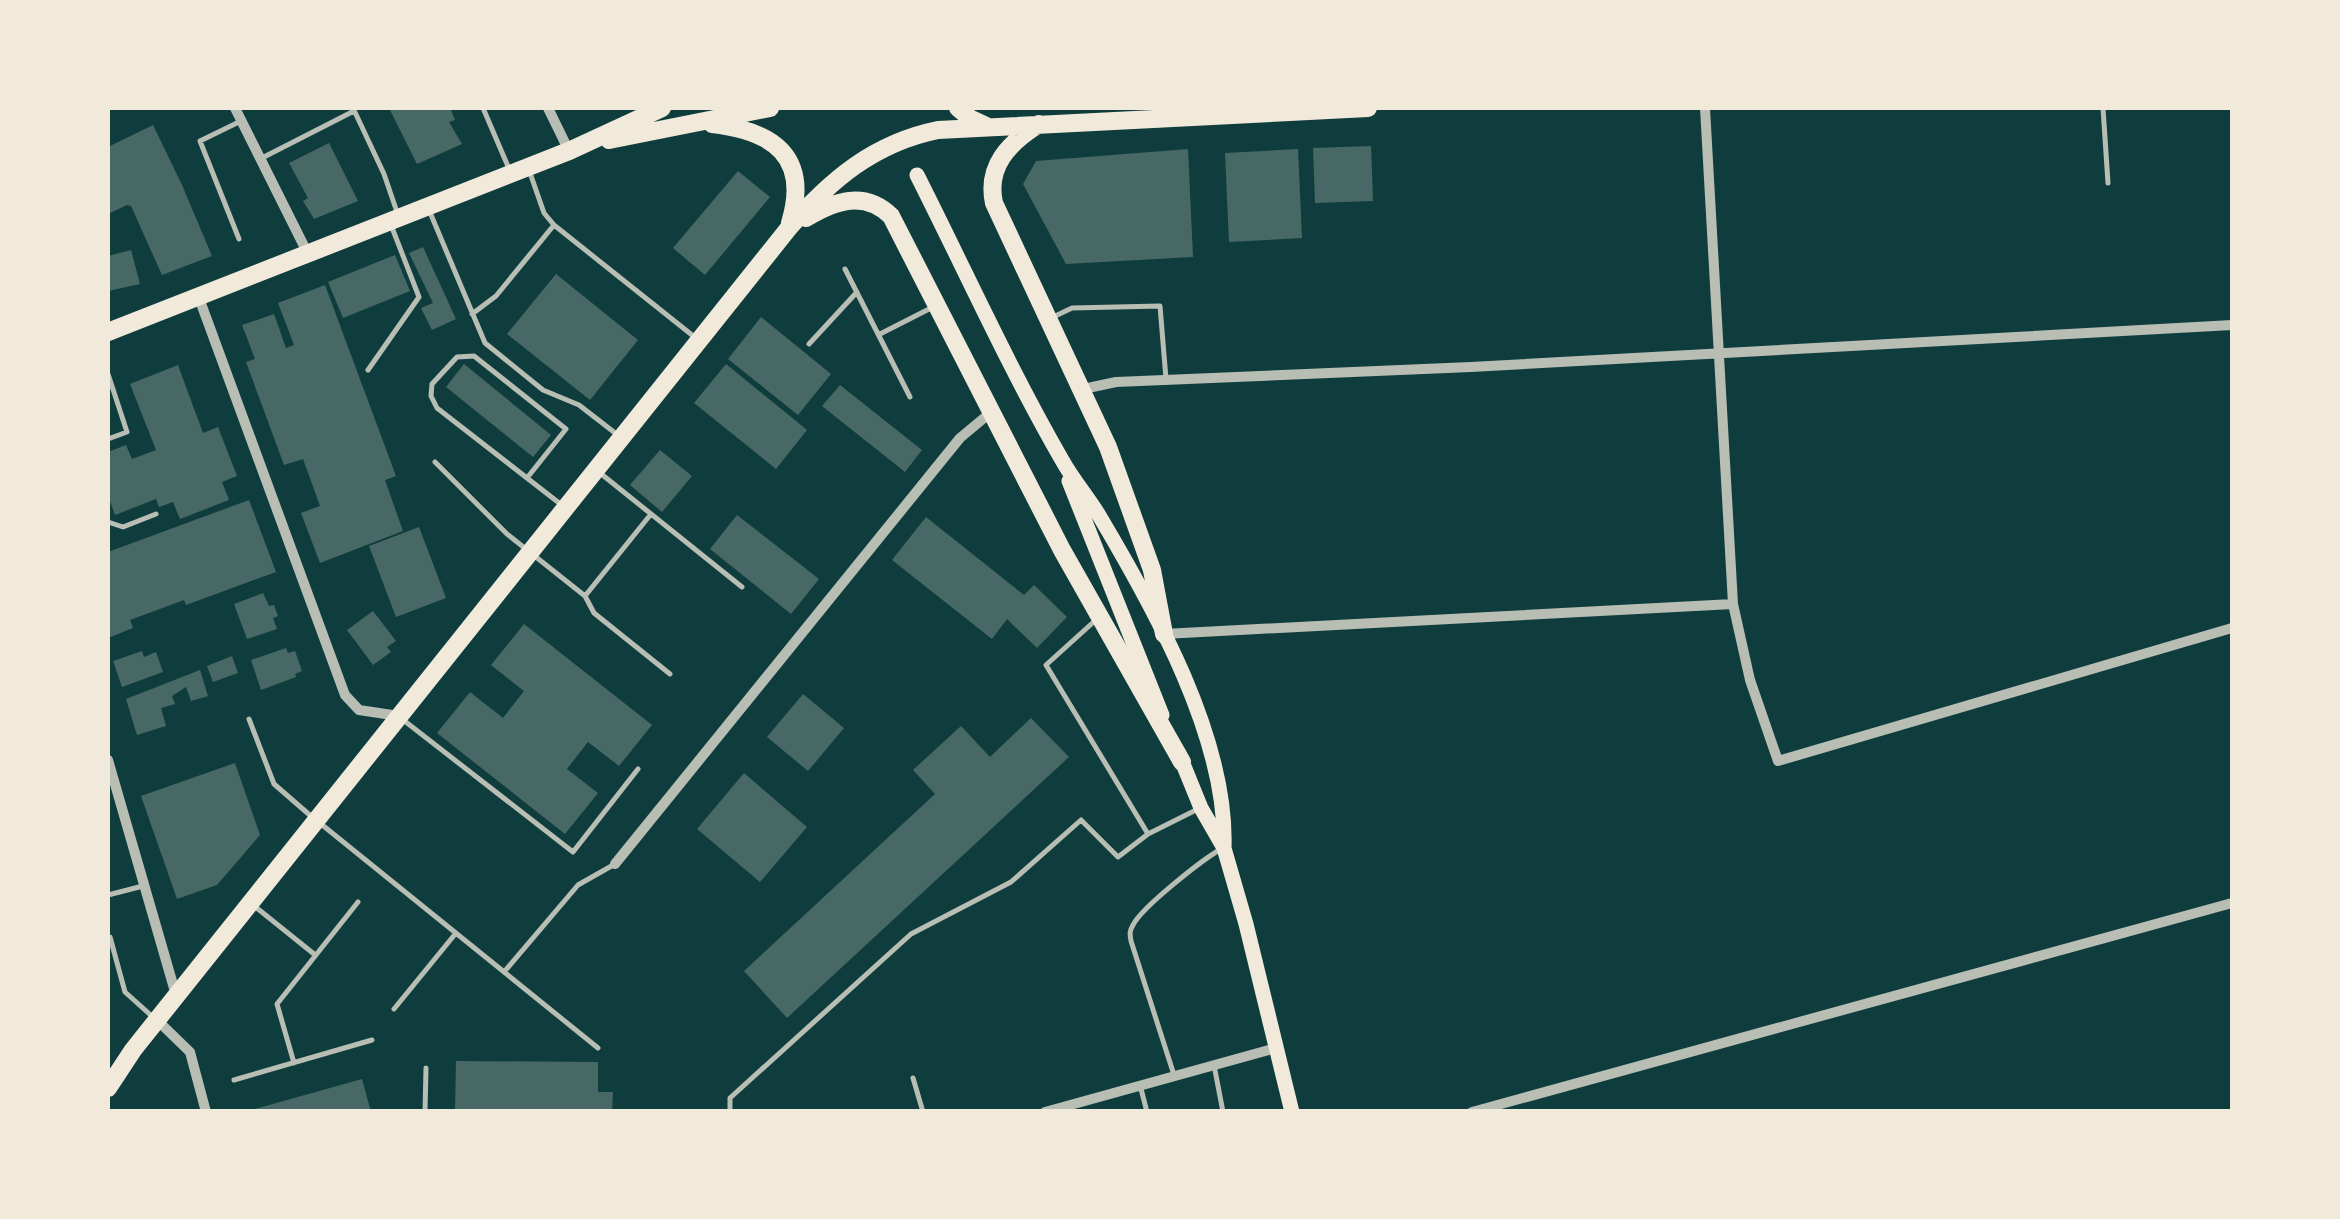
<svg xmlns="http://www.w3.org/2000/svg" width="2340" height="1219" font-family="'Alegreya Sans',sans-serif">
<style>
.building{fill:#486865}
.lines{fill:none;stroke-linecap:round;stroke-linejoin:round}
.service{stroke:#b8beb3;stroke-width:5}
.minor{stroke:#b8beb3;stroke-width:10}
.secondary{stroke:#f1e9da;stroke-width:15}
.trunk{stroke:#f1e9da;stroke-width:18}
</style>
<rect width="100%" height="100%" fill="#0f3d3e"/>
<path class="building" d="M389,108h61l5,12 -6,2 13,22 -45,20z
M153,125l29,60 30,71 -50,19 -31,-69 -4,-1 -19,9v-67z
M329,143l29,58 -44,18 -11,-18 5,-3 -19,-35z
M1371,146l2,55 -58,2 -2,-55z
M1188,149l5,108 -127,7 -43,-80 13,-23z
M1298,149l4,89 -73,4 -4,-89z
M738,171l32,26 -65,78 -32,-27z
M423,247l33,72 -24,11 -11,-22 12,-5 -24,-50z
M131,250l9,34 -32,7v-35z
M395,255l15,36 -67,27 -15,-36z
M556,274l82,66 -48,60 -83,-66z
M325,285l71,191 -11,4 18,51 -83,32 -19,-50 19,-7 -17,-47 -19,6 -38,-103 9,-3 -13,-34 32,-11 12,34 8,-3 -16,-42z
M761,317l70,57 -33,41 -70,-56z
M464,364l87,71 -18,22 -87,-70z
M726,364l81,66 -31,39 -82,-66z
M178,365l25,68 15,-6 19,49 -15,6 7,18 -49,19 -7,-17 -14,5 -3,-8 -41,16 -7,-19v-44l18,-7 6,14 24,-9 -26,-66z
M840,385l82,65 -17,22 -83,-66z
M660,450l32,26 -30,36 -32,-27z
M249,500l27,72 -90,33 -2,-5 -54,20 3,8 -25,10v-86z
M737,515l82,64 -28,35 -81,-65z
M926,517l98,78 10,-10 33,32 -30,31 -30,-29 -15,20 -100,-79z
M419,527l27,71 -50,19 -27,-71z
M263,593l6,13 5,-1 4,11 -5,2 4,11 -30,10 -13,-35z
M373,611l23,30 -9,6 4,5 -18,13 -26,-35z
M524,624l128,101 -33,41 -31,-24 -21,27 31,24 -33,41 -128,-101 33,-41 33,26 21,-27 -33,-26z
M286,648l2,5 7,-2 7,20 -7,3 1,3 -35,13 -10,-30z
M142,651l2,6 12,-5 7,20 -41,15 -9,-26z
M232,656l6,17 -25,9 -6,-16z
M200,670l8,26 -17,5 -5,-14 -14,9 3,8 -14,4 5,18 -29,9 -11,-36z
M803,694l41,34 -36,43 -41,-34z
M1031,718l38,39 -282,261 -43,-47 191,-177 -22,-24 48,-44 29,31z
M235,763l25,72 -43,50 -40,14 -36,-103z
M744,773l63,54 -47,55 -63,-53z
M456,1061l142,1v30h15l-1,20h-157z
M362,1079l9,33h-120v-2z"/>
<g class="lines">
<path class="service" d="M353,108l31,66 14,41
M483,108l27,63
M2103,108l5,75
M260,159l94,-48
M529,170l15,43 10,12 143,114
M429,210l56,133 58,47 36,15 40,31
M239,239l-39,-98 41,-20
M845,269l65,128
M472,314l24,-18 58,-71
M1051,318l21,-10 88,-2 6,73
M880,334l55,-28
M809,344l48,-52
M368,370l51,-73 -28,-72
M108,374l19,58 -19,7
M435,462l72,72 78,62 66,-82
M600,473l142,114
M527,478l39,-49 -92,-73 -17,1 -25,27 -1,12 6,12 126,98
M108,522l15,5 33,-13
M585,596l9,17 76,61
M1098,618l-52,47 102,169
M249,719l25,65 38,33
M402,719l171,133 65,-83
M321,824l277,224
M108,895l35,-9
M253,905l61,49
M110,937l15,55 29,26
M504,972l74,-87 37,-21
M394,1009l62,-76
M294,1063l-17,-59 81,-102
M1214,1065l9,47
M1174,1075l-43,-134c-1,-7 -2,-9 2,-16 9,-18 69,-65 88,-76
M913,1078l10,34
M234,1080l138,-40
M1140,1085l7,27
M425,1112l1,-44
M730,1112v-14l181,-164 100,-52 70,-62 37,37 30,-23 52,-26"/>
<path class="minor" d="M235,108l73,146
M548,108l21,43
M1705,108l28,496 17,76 28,81 454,-133
M199,298l146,397 14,15 40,6
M1083,389l33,-7 355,-15 761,-42
M1164,634l569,-30
M108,760l68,235
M615,864l345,-426 30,-25
M157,1020l33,32 16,60
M1045,1112l231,-64
M1472,1112l760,-209"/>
<path class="secondary" d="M917,175c48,95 92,193 145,285 11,20 26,37 38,57 54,91 128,222 124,331
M1069,481l93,234
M1179,754l22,54 23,40 22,76 46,188"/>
<path class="trunk" d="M958,108l13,11 15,7
M712,124c62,7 98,33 78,99
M1039,124c-30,19 -53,42 -45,79l114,244 44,123 12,64
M609,140l161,-32
M806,218c29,-17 58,-28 85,-2l171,334 120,212
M108,332l461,-181 93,-43
M108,1088l25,-38 655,-821c42,-49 86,-86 150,-99l430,-22"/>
</g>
<rect width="2340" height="1219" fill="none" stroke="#f1e9da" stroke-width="220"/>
</svg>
